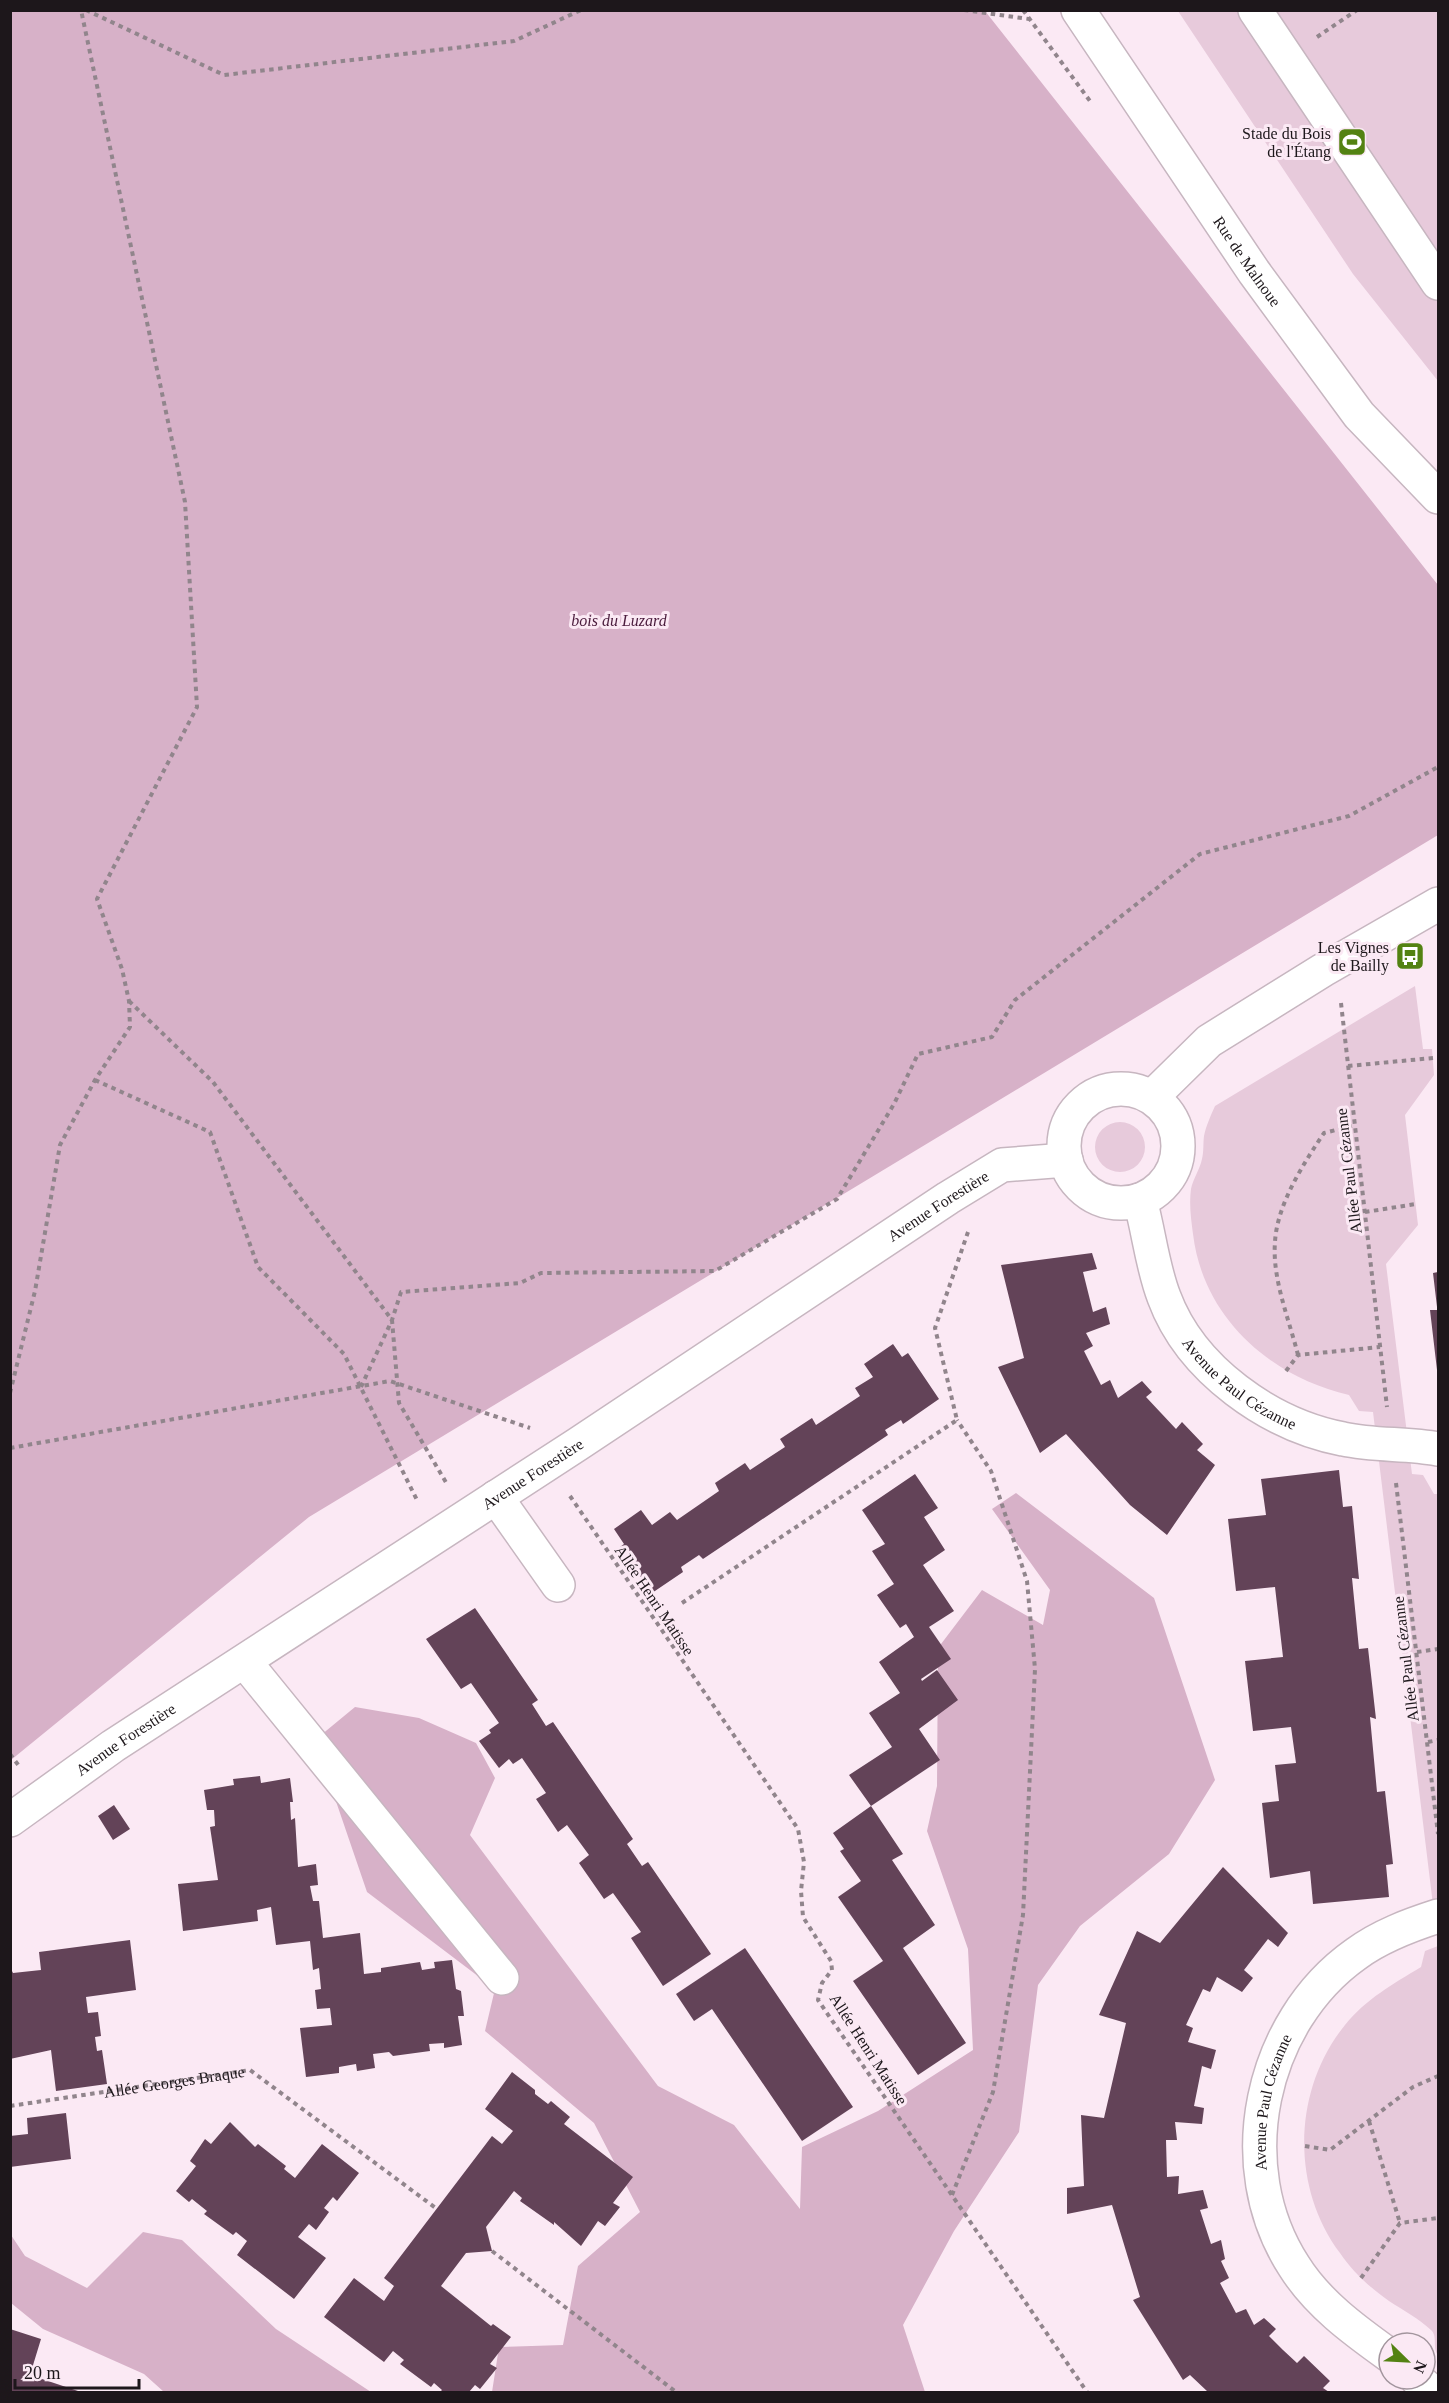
<svg xmlns="http://www.w3.org/2000/svg" width="1449" height="2403" font-family="Georgia,serif">
<style>
.green{fill:#e7cadb}
.forest{fill:#d7b1c8}
.building{fill:#634358}
.lines{fill:none;stroke-linecap:round;stroke-linejoin:round}
.minor-casing{stroke:#c7b6c0;stroke-width:36}
.major-casing{stroke:#c7b6c0;stroke-width:36}
.path{stroke:#91858c;stroke-width:4;stroke-dasharray:4.5 4.5;stroke-linecap:butt}
.minor{stroke:#fff;stroke-width:33}
.major{stroke:#fff;stroke-width:33}
.labels{text-anchor:middle;stroke-width:6;stroke-linejoin:round;paint-order:stroke}
.poi-label{font-size:16px;fill:#1d171b;stroke:#fbe9f4;text-anchor:end}
.street-label{font-size:16px;fill:#1d171b;stroke:#fbe9f4}
.park-label{font-size:16px;font-style:italic;fill:#4a1b3c;stroke:#fbe9f4}
</style>
<rect width="100%" height="100%" fill="#fbe9f4"/>
<path class="green" d="M1178,11h260v370l-85,-107z
M1415,986l8,63h9l2,26 -29,40 13,110 -32,39 26,210 11,1 11,19h4v861c-6,-7 0,-19 -7,-25 -12,-11 -28,-20 -42,-29 -21,-15 -37,-30 -49,-48 -50,-67 -47,-164 5,-228 21,-26 48,-41 76,-58l4,-16 13,-5 -65,-534 -14,-1 -10,-16c-78,-18 -146,-77 -156,-161 -2,-15 -4,-30 -2,-45 2,-10 9,-20 11,-30 2,-8 1,-16 2,-23 2,-10 7,-21 11,-30z
M1095 1147a25 25 0 1 1 50 0a25 25 0 1 1-50 0Z"/>
<path class="forest" d="M11,10l974,1 453,574v250l-1129,682 -298,243z
M1016,1493l138,105 61,182 -46,74 -89,72 -42,59 -19,147 -65,99 -51,94 22,67h-433l7,-45 64,-2 15,-79 62,-54 -46,-89 -109,-92 10,-42 -128,-97 -52,-152 40,-33 64,11 57,25 19,35 -25,57 188,251 76,39 66,84 2,-62 76,-36 95,-61 -5,-101 -41,-118 10,-45 1,-138 44,-58 61,35 7,-35 -58,-81z
M143,2232l39,8 94,89 95,63h-207l-20,-18 -101,-45 -32,-26v-68l14,21 62,32z"/>
<path class="building" d="M1092,1253l5,16 -14,3 10,40 13,-5 4,17 -24,9 7,13 -9,5 17,34 9,-5 8,18 24,-17 10,11 -6,5 30,32 6,-7 21,22 -6,6 18,15 -48,70 -37,-30 -64,-71 -26,19 -42,-86 26,-9 -23,-93z
M1438,1272v35h-1l-4,-34z
M1430,1310h8v60h-1z
M893,1344l9,13 6,-4 31,46 -36,25 -2,-4 -16,10 3,5 -185,124 -4,-4 -18,12 2,5 -31,21 -32,-46 4,-3 -10,-15 27,-19 11,15 18,-13 7,8 42,-29 -4,-8 30,-20 5,7 35,-23 -5,-8 32,-21 4,7 44,-29 -5,-8 18,-11 -9,-13z
M1339,1470l4,37 9,-1 7,73 -7,-1 7,71 9,-1 8,71 -6,-2 7,75 8,-1 8,73 -7,1 3,32 -76,7 -3,-33 -40,7 -8,-75 17,-2 -4,-36 21,-2 -5,-36 -38,4 -8,-70 38,-4 -8,-70 -39,4 -8,-72 38,-4 -5,-36z
M915,1474l23,34 -14,9 21,33 -22,15 31,46 -25,16 22,32 -30,20 1,2 15,-11 21,30 -39,29 21,31 -69,46 -22,-31 43,-28 -23,-34 31,-20 -21,-31 35,-25 -8,-13 -6,4 -23,-33 17,-11 -22,-33 13,-7 -23,-34z
M475,1608l63,92 -6,4 14,22 7,-4 80,117 -6,5 15,22 6,-4 63,92 -48,32 -32,-48 10,-6 -28,-39 -9,6 -25,-36 10,-8 -22,-30 -9,7 -22,-33 10,-6 -24,-35 -9,6 -4,-5 -10,9 -20,-27 12,-8 -2,-3 10,-7 -28,-40 -10,6 -35,-50z
M260,1776l1,7 29,-5 3,24h-3l1,18 4,-2 3,49 18,-3 2,21 -8,1 3,15h6l4,37 37,-5 4,41 17,-2v-4l39,-6 2,8 13,-2 -1,-6 18,-2 4,29 5,2 3,25h-6l4,29 -18,3v-5l-15,1 1,7 -37,5 -4,-4 -16,2 2,14 -18,3 -1,-7 -17,3v6l-33,4 -6,-49 32,-3 -2,-17 -13,1 -2,-19 6,-1 -2,-21 -6,2 -3,-29 -34,4 -5,-38 -14,3 1,11 -75,10 -5,-47 40,-4 -8,-53 5,-1 -1,-16h-7l-3,-20 30,-5 -1,-6z
M114,1805l16,24 -17,11 -15,-24z
M871,1806l32,48 -11,6 43,65 -32,23 63,95 -48,32 -65,-94 30,-20 -45,-64 23,-16 -21,-30 4,-2 -11,-16z
M1223,1867l65,66 -10,14 -10,-8 -24,31 9,8 -11,14 -25,-15 -7,15 -7,-3 -17,36 7,3 -5,14 28,8 -5,19 -9,-3 -8,40 10,2 -2,16 -27,-2 2,18h-11l1,37 12,-1 -1,18 25,-4 5,18 -8,2 11,34 10,-4 4,19 -4,2 8,17 -9,5 16,30 10,-4 8,16 10,-7 12,11 -7,7 14,14 14,13 7,-7 26,25 -7,7 6,4h-121l-18,-17 -7,5 -50,-80 7,-3 -28,-92 -45,9v-26l17,-2 -3,-71 23,3 22,-95 -27,-8 38,-84 23,12z
M130,1940l6,50 -50,7 2,16 10,-1 3,24 -6,1 2,14 5,-1 5,34 -51,7 -5,-41 -41,9v-92l3,6 28,-3 -2,-18z
M745,1948l108,159 -51,34 -90,-132 -18,12 -18,-27z
M512,2072l23,18v4l13,10 3,-3 19,16 -6,7 69,53 -20,26 7,4 -15,19 -7,-5 -17,25 -27,-24v3l-34,-24 2,-3 -8,-7 -28,36 6,24 -26,2 -25,33 50,40 2,-2 18,13 -21,27 7,4 -17,21 -5,-4 -6,7h-29l2,-2 -8,-7 -3,4 -31,-23 4,-4 -11,-9 -9,11 -60,-45 30,-39 30,23 10,-15 -10,-8 108,-142 10,8 11,-13 -28,-22z
M66,2113l5,46 -61,8v-31l18,-2 -1,-16z
M230,2122l25,25 3,-3 28,22 -2,3 11,9 27,-34 37,29 -22,28 -4,-4 -9,11 5,4 -13,18 -7,-6 -11,13 28,21 -32,41 -57,-44 10,-14 -11,-9 -3,3 -29,-21 3,-3 -15,-12 -3,3 -13,-11 20,-25 -6,-5 15,-22 6,5z
M10,2329l31,10 -11,36 51,17h-71z"/>
<g class="lines">
<g class="minor-casing">
<g id="minor">
<path d="M1255,10l183,273"/>
<circle cx="1121" cy="1146" r="57"/>
<path d="M1152,1097l57,-56 114,-71 115,-66"/>
<path id="s2" d="M1140,1200c9,32 12,66 24,97 27,73 106,128 179,142 32,7 64,4 95,10"/>
<path d="M496,1497l62,88"/>
<path d="M245,1662l257,316"/>
<path id="s3" d="M10,1820l103,-74 465,-302 370,-246 54,-33 64,-5"/>
<path id="s4" d="M1389,2355c-35,-25 -72,-52 -95,-89 -65,-100 -34,-244 62,-312 24,-18 54,-29 82,-38"/>
<path d="M1417,2379l15,13"/>
</g>
</g>
<g class="major-casing">
<g id="major">
<path id="s5" d="M1078,10l176,262 105,143 79,82"/>
</g>
</g>
<g class="path">
<path d="M86,10l138,65 290,-34 67,-31"/>
<path d="M964,10l65,9"/>
<path d="M1023,10l67,91"/>
<path d="M1317,37l40,-27"/>
<path d="M129,1001l84,81 179,238 7,83 48,81"/>
<path d="M1341,1003l46,404"/>
<path d="M1348,1066l85,-8"/>
<path d="M95,1080l115,52 48,135 86,87 74,148"/>
<path d="M1365,1212l51,-8"/>
<path d="M1298,1355c-9,-36 -26,-76 -23,-113 2,-38 29,-79 49,-109l31,-8"/>
<path d="M1286,1371l12,-16 82,-8"/>
<path d="M361,1387l31,-67 9,-28 119,-9 21,-10 174,-2 122,-72 57,-95 24,-50 74,-17 23,-37 185,-146 149,-38 89,-49"/>
<path d="M10,1393l25,-102 25,-146 35,-65 35,-53 -1,-26 -7,-32 -25,-70 100,-192 -12,-205 -104,-492"/>
<path d="M10,1448l380,-67 140,47"/>
<path d="M1396,1483l42,351"/>
<path d="M570,1496l228,333 6,33 -3,29 2,26 28,44 1,9 -10,13 -4,17 269,392"/>
<path d="M682,1603l275,-183 -22,-92 33,-96"/>
<path d="M1417,1652l21,-3"/>
<path d="M1428,1742l10,-2"/>
<path d="M10,1754l9,12"/>
<path id="s1" d="M10,2106l240,-36 187,139"/>
<path d="M1369,2121l31,102"/>
<path d="M1305,2146l25,4 83,-63 25,-11"/>
<path d="M952,2195l41,-103 30,-177 12,-246 -8,-88 -36,-110 -34,-51"/>
<path d="M492,2251l184,141"/>
<path d="M1361,2278l39,-55 38,-5"/>
</g>
<use href="#minor" class="minor"/>
<use href="#major" class="major"/>
</g>
<defs>
<g id="stadium-square" transform="scale(1.5)"><rect x="-9" y="-9" width="18" height="18" rx="4" fill="#538212" stroke="#fbe9f4"/><path d="M0-5a6.5 5 0 1 0 0 10a6.5 5 0 1 0 0-10ZM-3.5-1.8h7v3.6h-7Z" fill="#fff"/></g>
<g id="bus-square" transform="scale(1.5)"><rect x="-9" y="-9" width="18" height="18" rx="4" fill="#538212" stroke="#fbe9f4"/><path d="M-5-6H5V4H4V6H2V4H-2V6H-4V4H-5ZM-3.5-4V0h7V-4ZM-3.5 1.2v1.5H-2V1.2ZM2 1.2v1.5H3.5V1.2Z" fill="#fff"/></g>
</defs>
<g fill-rule="evenodd">
<use href="#stadium-square" x="1352" y="142"/>
<use href="#bus-square" x="1410" y="956"/>
</g>
<g class="labels">
<g class="poi-label">
<text x="1331" y="139">Stade du Bois<tspan x="1331" dy="18">de l'Étang</tspan></text>
<text x="1389" y="953">Les Vignes<tspan x="1389" dy="18">de Bailly</tspan></text>
</g>
<g class="street-label">
<text dy="6" stroke="none"><textPath href="#s5" startOffset="303">Rue de Malnoue</textPath></text>
<text transform="translate(1348 1171) rotate(-97)" y="6">Allée Paul Cézanne</text>
<text dy="6" stroke="none"><textPath href="#s3" startOffset="1113">Avenue Forestière</textPath></text>
<text dy="6" stroke="none"><textPath href="#s2" startOffset="218">Avenue Paul Cézanne</textPath></text>
<text dy="6" stroke="none"><textPath href="#s3" startOffset="627">Avenue Forestière</textPath></text>
<text transform="translate(655 1600) rotate(56)" y="6">Allée Henri Matisse</text>
<text transform="translate(1405 1659) rotate(-97)" y="6">Allée Paul Cézanne</text>
<text dy="6" stroke="none"><textPath href="#s3" startOffset="141">Avenue Forestière</textPath></text>
<text transform="translate(869 2049) rotate(57)" y="6">Allée Henri Matisse</text>
<text dy="6" stroke="none"><textPath href="#s1" startOffset="166">Allée Georges Braque</textPath></text>
<text dy="6" stroke="none"><textPath href="#s4" startOffset="303">Avenue Paul Cézanne</textPath></text>
</g>
<g class="park-label">
<text x="619" y="626">bois du Luzard</text>
</g>
</g>
<rect width="1449" height="2403" fill="none" stroke="#1d171b" stroke-width="24"/>
<g transform="translate(1407 2361) rotate(114)"><circle r="28" fill="#fbe9f4" stroke="#a2959d" stroke-width="1.5"/>
<path d="M0-4.5L10 22L0 15L-10 22Z" fill="#538212"/>
<text y="-9" font-size="16" font-weight="bold" text-anchor="middle" fill="#1d171b">N</text>
</g>
<path d="M15 2379v9h124v-9" fill="none" stroke="#1d171b" stroke-width="3"/>
<text x="24" y="2379" font-size="18" fill="#1d171b" stroke="#fbe9f4" stroke-width="4.5" paint-order="stroke">20 m</text>
</svg>
